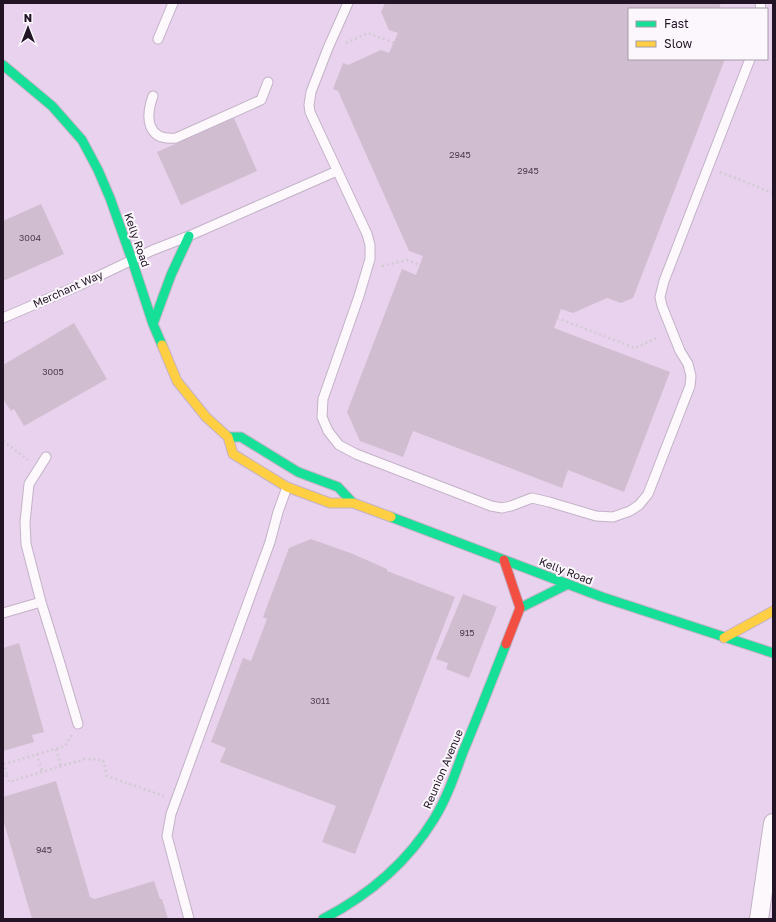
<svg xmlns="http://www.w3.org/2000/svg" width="776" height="922" font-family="'Golos Text',sans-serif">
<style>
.building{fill:#d1bdd0}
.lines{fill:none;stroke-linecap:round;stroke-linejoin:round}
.lane-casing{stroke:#c3b2c7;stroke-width:11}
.street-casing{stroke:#c3b2c7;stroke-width:20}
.fast-casing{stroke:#c3b2c7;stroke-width:11}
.slow-casing{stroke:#c3b2c7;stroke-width:11}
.jam-casing{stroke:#c3b2c7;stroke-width:11}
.path{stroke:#d2cbd4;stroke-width:2.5;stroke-dasharray:2 3;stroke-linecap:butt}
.lane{stroke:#fcf8fc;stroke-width:9}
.street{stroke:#fcf8fc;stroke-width:18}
.fast{stroke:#16e098;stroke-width:9}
.slow{stroke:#ffcf43;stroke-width:9}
.jam{stroke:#f24e42;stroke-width:9}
.labels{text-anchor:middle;stroke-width:4;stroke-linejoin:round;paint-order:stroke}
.number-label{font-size:9px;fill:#4e3e50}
.street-label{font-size:11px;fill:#221425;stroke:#fbf7fc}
</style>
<rect width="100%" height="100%" fill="#e8d2ed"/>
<path class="building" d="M385,3h336l-2,6h-90v50h96l-92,239 -12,5 -14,-5 -34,15 -12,-4 -7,19 116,44 -46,120 -56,-22 -6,18 -149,-57 -10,26 -43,-16 -13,-29 55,-143 14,6 7,-19 -14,-5 -71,-160 -5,-2 10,-26 5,2 33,-15 8,3 9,-20 -9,-3 -8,-18z
M234,118l23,53 -76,34 -24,-53z
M41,204l23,50 -61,27v-60z
M74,323l33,56 -83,47 -10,-17 -3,2 -8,-12v-34z
M311,539l42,15 34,15v2l68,26 -100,257 -33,-12 14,-36 -116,-44 6,-14 -15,-6 32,-84 8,3 16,-42 -4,-2 26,-69z
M463,594l34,13 -28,71 -23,-9 2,-6 -12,-4z
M19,643l25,89 -12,3 2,7 -31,9v-103z
M56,781l34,116 5,2 59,-18 6,18h2l6,20h-136l-29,-100v-22z"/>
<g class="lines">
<g class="lane-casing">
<path id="lane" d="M348,3l-20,45 -17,44 -2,13 1,7 13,28 44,94 3,11v14l-11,37 -36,103 -1,18 6,14 11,14 17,9 135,52 11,2 9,-2 21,-8 17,4 47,14 17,1 17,-6 9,-6 9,-11 42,-108 1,-10 -3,-12 -8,-13 -18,-45 -2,-9 4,-16 86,-222
M760,3l1,6
M158,39l15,-36
M153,96c-8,22 -6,45 23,42l85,-38 7,-18
M3,318l77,-33 73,-35 36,-14 148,-65
M46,457l-17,27 -4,38 1,22 15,58 18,58 19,64
M3,613l38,-11
M189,919l-22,-83 4,-22 99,-272 8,-30 9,-25"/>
</g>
<g class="street-casing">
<path id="street" d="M759,919l14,-96"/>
</g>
<g class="fast-casing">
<path id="fast" d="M3,65l49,41 30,34 16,30 12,28 22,62 21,64 9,21
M153,324l18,-49 18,-39
M228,437h13l57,35 40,15 15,16
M391,517l211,80 171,56
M520,608l48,-24
M323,919c46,-24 84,-56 111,-100 13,-21 21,-45 29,-67 15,-36 29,-72 43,-108"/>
</g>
<g class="slow-casing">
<path id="slow" d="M162,345l15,36 29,36 22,20 5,17 54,33 43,16h23l38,14
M724,638l49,-27"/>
</g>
<g class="jam-casing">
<path id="jam" d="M504,560l16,48 -14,36"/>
</g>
<path class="path" d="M346,43l22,-10 26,10
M720,172l53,21
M382,266l25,-6 12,5
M557,318l78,30 24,-11
M3,441l25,19
M56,749l5,17
M37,754l5,17
M7,775l2,7 76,-23 18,1 4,16 57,20
M3,776l4,-1 -3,-11 61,-18 7,-11"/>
<use href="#lane" class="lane"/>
<use href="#street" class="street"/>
<use href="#fast" class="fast"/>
<use href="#slow" class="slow"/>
<use href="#jam" class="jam"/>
</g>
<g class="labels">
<g class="number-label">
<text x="460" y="158">2945</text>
<text x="528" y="174">2945</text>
<text x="30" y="241">3004</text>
<text x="53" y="375">3005</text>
<text x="467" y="636">915</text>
<text x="320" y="704">3011</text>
<text x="44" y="853">945</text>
</g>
<g class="street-label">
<text transform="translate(137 240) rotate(71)" y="4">Kelly Road</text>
<text transform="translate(68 289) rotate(-24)" y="4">Merchant Way</text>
<text transform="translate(566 571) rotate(21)" y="4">Kelly Road</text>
<text transform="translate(443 769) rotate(-67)" y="4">Reunion Avenue</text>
</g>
</g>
<rect width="776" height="922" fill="none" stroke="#221425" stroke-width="8"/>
<rect x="628" y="8" width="140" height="52" fill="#fbf7fc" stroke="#a49ca6"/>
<rect x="636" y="21" width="20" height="6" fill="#16e098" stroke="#a49ca6"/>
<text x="664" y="28" font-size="12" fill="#221425">Fast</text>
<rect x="636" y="41" width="20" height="6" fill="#ffcf43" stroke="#a49ca6"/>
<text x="664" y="48" font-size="12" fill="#221425">Slow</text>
<g transform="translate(28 28)" stroke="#fbf7fc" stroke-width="3" paint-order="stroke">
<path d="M0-3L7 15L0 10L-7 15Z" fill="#221425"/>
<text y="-6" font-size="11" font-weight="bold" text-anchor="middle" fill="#221425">N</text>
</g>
</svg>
